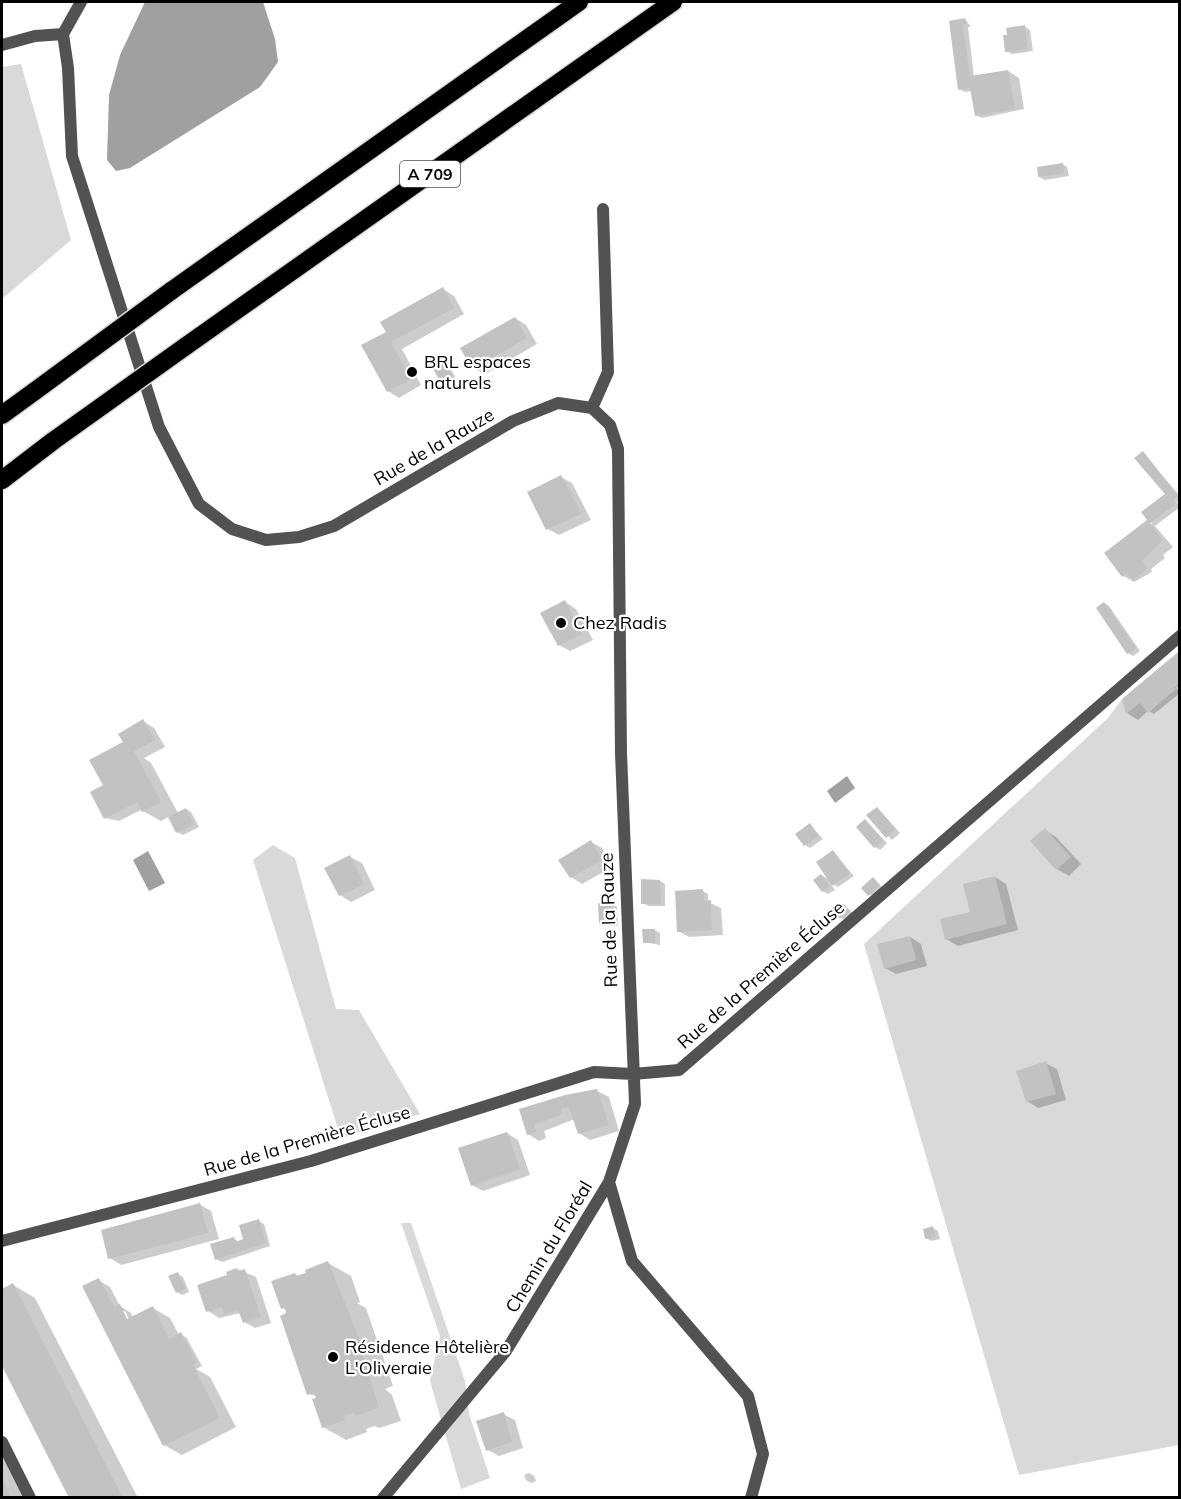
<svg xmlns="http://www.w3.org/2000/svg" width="1181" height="1499" font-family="Mulish,sans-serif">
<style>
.green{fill:#d9d9d9}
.water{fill:#a0a0a0}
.shadow{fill:#0003;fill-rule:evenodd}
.building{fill:#c2c2c2}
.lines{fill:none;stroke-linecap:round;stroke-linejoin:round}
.motorway-casing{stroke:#dbdbdb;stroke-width:21}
.service{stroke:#525252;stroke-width:12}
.minor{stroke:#525252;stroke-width:12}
.motorway{stroke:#000;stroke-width:18}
.motorway-bridge-casing{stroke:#dbdbdb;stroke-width:21;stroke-linecap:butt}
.motorway-bridge{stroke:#000;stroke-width:18}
.poi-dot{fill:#000;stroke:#fff;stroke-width:2}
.labels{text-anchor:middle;stroke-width:4.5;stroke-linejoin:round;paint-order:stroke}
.shield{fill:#fff;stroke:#4c4c4c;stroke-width:1.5}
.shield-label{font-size:16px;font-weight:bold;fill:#000}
.poi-label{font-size:18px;fill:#000;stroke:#fff;text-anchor:start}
.street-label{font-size:18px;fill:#000;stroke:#fff}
</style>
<rect width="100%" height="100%" fill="#fff"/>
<path class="green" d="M21,64l50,176 -69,59v-232z
M1179,651v794l-160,30 -155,-531 244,-226 14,-19z
M273,845l22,13 41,151 23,1 61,104 -79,24 -88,-278z
M401,1223h10l54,158 4,33 21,64 -29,11 -31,-108 10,-45z"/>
<path class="water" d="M145,2h118l12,37 3,23 -18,25 -130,81 -14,3 -9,-11 2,-65 11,-40z
M847,776l8,12 -20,15 -8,-12z
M148,851l17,32 -16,8 -16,-31z"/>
<path class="shadow" d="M965,19l6,8h-3l6,50 34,-6 11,7 5,31 -42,9 -6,-3 -3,-24 -8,1 -5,-3 -9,-67z
M1025,27l5,3 3,21 -21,3 -6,-3z
M1062,164l5,3 2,9 -24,4 -6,-3z
M443,289l11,7 10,18 -62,35 19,36 -22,13 -11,-7v-58z
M515,318l11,7 11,19 -52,30 -12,-6z
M444,362l5,3 7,14 -9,6 -5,-3z
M1143,453l37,43 -3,7 3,4 -25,19 18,21 -10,8 2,3 -14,11 1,3 -18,10 -11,-6 24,-54 6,3 -10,-13 24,-18z
M561,477l11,6 19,37 -32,15 -11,-6z
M565,602l11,7 17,31 -23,11 -11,-6z
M1104,603l5,3 31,45 -7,5 -5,-3z
M1180,653v36l-5,-3 5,7 -26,21 -6,-3 -10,9 -11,-7 -3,-13z
M143,721l11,7 11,19 -21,11 7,5 27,50 8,-4 5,3 8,15 -16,8 -6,-3 -7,-16 -9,5 -20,-11 -22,11 -14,-3v-32l20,-44z
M877,808l23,25 -8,7 -24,-24z
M865,820l22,23 -7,7 -5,-3z
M810,825l13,14 -13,9 -5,-3z
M1045,830l11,7 25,27 -12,12 -12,-7 -25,-27z
M591,842l11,6 10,19 -30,17 -11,-7z
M833,852l21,24 -16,11 -9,-5 6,8 -7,4 -5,-3 -2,-16 10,6z
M350,857l12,6 13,27 -24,12 -11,-7z
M995,877l11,7 12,46 -60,16 -12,-7 26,-26z
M873,879l11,10 -10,8 -5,-3z
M660,881l5,3v22h-17l-5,-3z
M703,891l5,3v8l13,6 2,27 -34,2 -11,-6z
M612,904l5,3 1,19h-13l-5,-3z
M844,906l10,8 -8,7 -5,-3z
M655,930l5,3v12l-16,-3v-11z
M910,937l11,7 6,22 -31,8 -11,-6z
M1045,1063l12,6 9,31 -28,8 -11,-7z
M597,1091l12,6 10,34 -29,9 -11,-7 -4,-14 -31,12 2,7 -7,3 -11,-7 -7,-24z
M507,1133l11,7 12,35 -47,16 -11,-6z
M199,1204l12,7 8,28 -98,26 -11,-7z
M259,1221l5,3 6,22 -48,16 -6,-3 18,-20 6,3 5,-2z
M933,1228l5,3 2,8 -9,2 -5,-3z
M328,1263l23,13 9,26 -3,1 9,5 13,38 -7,2 10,6 11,32 -8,3 7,6 9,26 -22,7 -4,-2 -9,3 1,3 -21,8 -23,-13 -6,-31 -9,-2 -22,-84 -3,-2 12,-34 4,3z
M237,1269l19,8 15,46 -16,5 -11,-6 -3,-9 -22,5 -11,-7 21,-36z
M178,1274l5,3 6,15 -7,3 -5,-3z
M98,1280l12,7 10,19 11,7 2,5 20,-10 17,10 9,17 7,2 16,29 -6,3 14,8 26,50 -54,28 -18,-10 -80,-158zM122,1311h3l7,14 -3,1z
M13,1285l22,13 103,200h-67l-69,-135v-73z
M503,1414l12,6 8,28 -24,8 -11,-6z
M2,1449l25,49h-25z
M529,1473l5,3 2,5 -5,2 -5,-3 -2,-5z"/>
<path class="building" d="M965,18l2,6 -4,1 7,51 38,-6 7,39 -40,7 -5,-28 -12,2 -9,-69z
M1025,25l3,24 -23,3 -2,-17h4l-1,-7z
M1063,163l1,10 -26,4 -1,-10z
M443,287l11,21 -63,34 20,37 -24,13 -26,-47 25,-13 -6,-10z
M515,317l12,21 -55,31 -12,-21z
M444,360l8,16 -11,7 -9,-16z
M1143,451l35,45 -5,4 3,4 -26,19 13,17 -21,21 6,7 -15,12 -6,-7 -5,4 -18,-24 43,-33 -6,-8 24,-18 -31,-36z
M561,475l20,39 -35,16 -19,-38z
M565,600l17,34 -24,12 -18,-33z
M1104,602l32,46 -9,6 -31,-46z
M1180,651v32l-6,4 2,2 -28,24 -8,-10 -14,11 -4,-15z
M143,719l12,21 -21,11 27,51 -19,10 -5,-10 -33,17 -14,-27 13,-7 -14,-25 34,-18 -5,-8z
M877,807l19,22 -10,9 -20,-23z
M186,808l8,16 -18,9 -8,-16z
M865,819l18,21 -9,8 -18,-21z
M810,823l9,13 -15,10 -9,-12z
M1045,828l26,29 -15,13 -26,-29z
M591,840l11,20 -32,18 -12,-18z
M833,850l17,23 -18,13 -16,-24z
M350,855l14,29 -25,12 -15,-28z
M821,874l9,12 -8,6 -9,-12z
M995,876l12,48 -62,16 -5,-21 30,-7 -7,-28z
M873,877l7,8 -12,11 -7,-8z
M641,879l19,1 1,24h-20z
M703,889l1,12 7,-1 1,30 -35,2 -2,-41z
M612,902l1,22h-14l-1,-21z
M844,904l6,7 -10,8 -5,-6z
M642,929h13v14h-12z
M910,936l6,24 -32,9 -7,-25z
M1046,1061l10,33 -30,8 -10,-31z
M597,1089l12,36 -31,9 -9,-27 -8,2 1,5 -28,11 2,7 -9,3 -8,-26 46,-14z
M507,1132l13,37 -49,17 -13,-38z
M200,1203l8,30 -100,26 -7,-29z
M259,1219l7,24 -51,17 -5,-16 24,-7 2,5 7,-3 -4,-14z
M933,1226l3,11 -11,2 -2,-10z
M328,1261l29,72 22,75 -24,8 -1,-3 -10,3 1,4 -23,8 -10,-29 4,-1 -2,-5 -7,2 -27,-79 6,-3 -1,-5 -4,1 -10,-28 24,-8 1,3 10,-3 -1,-3z
M237,1268l1,3 7,-2 16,48 -18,6 -5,-13 -14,5 -2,-8 -16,5 -9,-27 30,-10 -1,-3z
M178,1272l7,17 -9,4 -8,-17z
M99,1278l15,29 6,-3 7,15 26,-13 16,33 12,-7 16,31 -4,2 27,53 -57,28 -81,-160z
M13,1283l110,215h-54l-67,-132v-77z
M504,1412l8,30 -26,9 -10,-30z
M2,1478l9,20h-9z"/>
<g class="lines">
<g class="motorway-casing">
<path id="motorway" d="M171,291l408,-289
M186,346l487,-344
M2,415l33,-24
M2,480l51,-39"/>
</g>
<path class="service" d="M592,408l16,-36 -5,-163
M2,1442l28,56"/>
<path class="minor" d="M63,34l5,34 4,88 87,271 40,77 33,25 34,11 33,-3 35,-11 179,-105 45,-18 34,5 18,17 8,24 3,304 14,351 -26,78 23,79 116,135 15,58 -12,44
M63,34l18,-32
M2,45l33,-9 28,-2
M2,1241l309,-80 283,-89 39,2 46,-4 501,-434
M383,1498l123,-147 103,-169"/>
<use href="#motorway" class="motorway"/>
<g class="motorway-bridge-casing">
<path id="motorway-bridge" d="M35,391l136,-100
M53,441l133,-95"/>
</g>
<use href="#motorway-bridge" class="motorway-bridge"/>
</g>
<g class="poi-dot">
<circle cx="412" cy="372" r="6"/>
<circle cx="561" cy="623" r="6"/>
<circle cx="333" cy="1357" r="6"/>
</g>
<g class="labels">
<rect class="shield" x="400" y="161" width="60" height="26" rx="4.5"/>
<g class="shield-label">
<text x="430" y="180">A 709</text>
</g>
<g class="poi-label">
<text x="424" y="368">BRL espaces<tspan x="424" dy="21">naturels</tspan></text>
<text x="573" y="629">Chez Radis</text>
<text x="345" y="1353">Résidence Hôtelière<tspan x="345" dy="21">L'Oliveraie</tspan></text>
</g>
<g class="street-label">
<text transform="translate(434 447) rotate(-30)" y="6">Rue de la Rauze</text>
<text transform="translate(609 920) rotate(-92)" y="6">Rue de la Rauze</text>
<text transform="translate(761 975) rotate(-41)" y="6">Rue de la Première Écluse</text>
<text transform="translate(307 1141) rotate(-16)" y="6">Rue de la Première Écluse</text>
<text transform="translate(549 1247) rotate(-59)" y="6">Chemin du Floréal</text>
</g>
</g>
<rect width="1181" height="1499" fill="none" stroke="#000000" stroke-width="6"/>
</svg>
